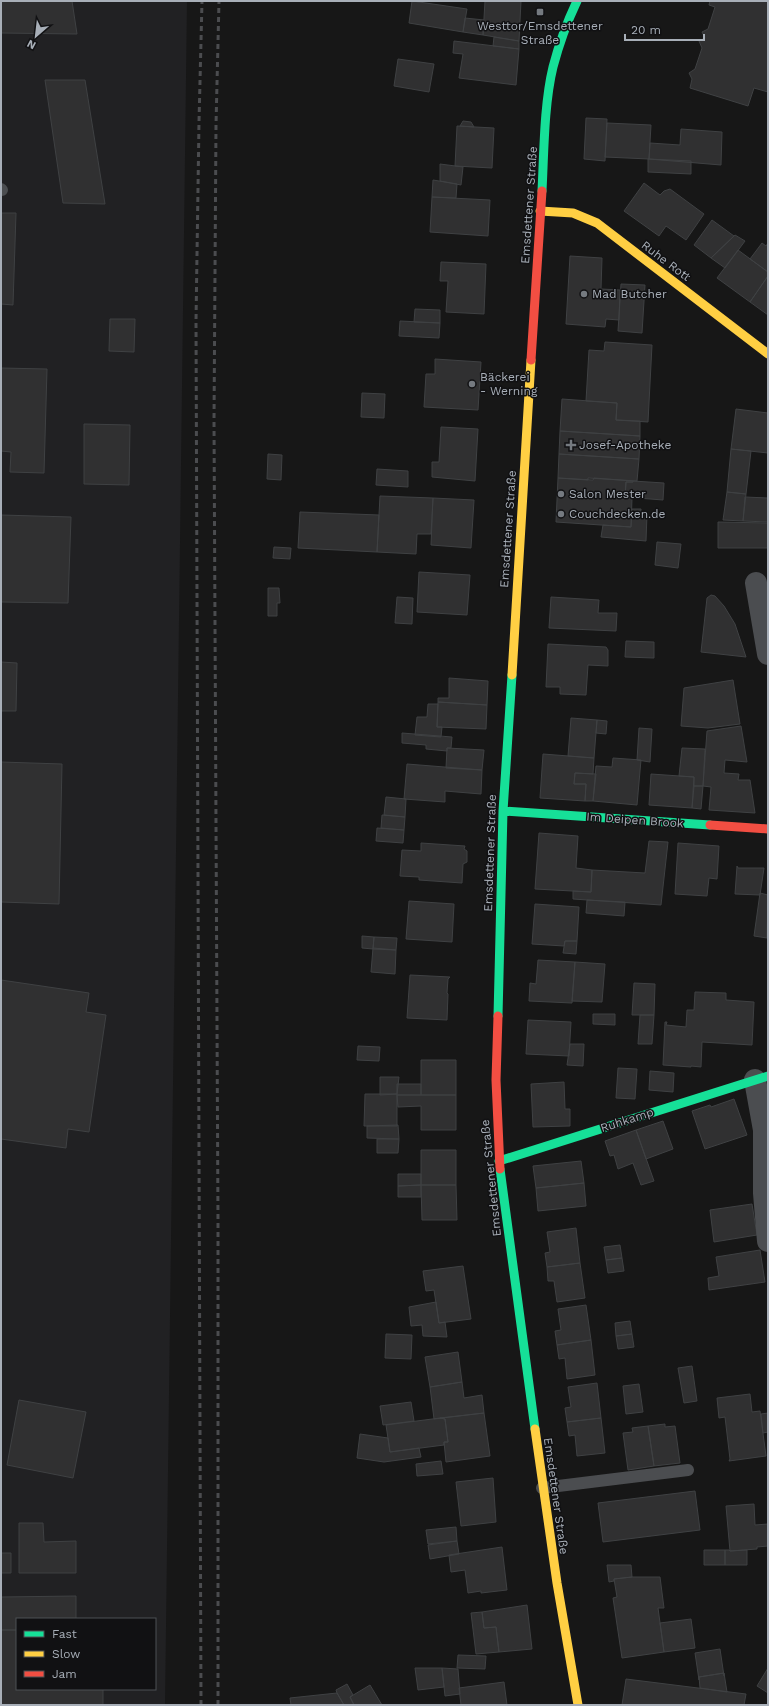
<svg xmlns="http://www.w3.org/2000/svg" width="769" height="1706" font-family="'Work Sans',sans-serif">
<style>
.built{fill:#212123;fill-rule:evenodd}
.building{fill:#303031;stroke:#3f4143}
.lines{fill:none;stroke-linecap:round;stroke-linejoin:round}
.lane{stroke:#4b4d50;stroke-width:12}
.street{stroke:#4b4d50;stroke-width:22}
.fast{stroke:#16e098;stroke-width:9}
.slow{stroke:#ffcf43;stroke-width:9}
.jam{stroke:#f24e42;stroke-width:9}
.rail{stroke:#4b4c4f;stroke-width:3;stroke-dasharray:5 4;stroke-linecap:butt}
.poi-dot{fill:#757a80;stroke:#111113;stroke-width:1.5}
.labels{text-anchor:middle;stroke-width:3;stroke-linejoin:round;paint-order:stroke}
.poi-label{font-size:12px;fill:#a8afb8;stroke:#111113;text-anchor:start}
.street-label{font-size:12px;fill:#a8afb8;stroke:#111113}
</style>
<rect width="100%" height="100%" fill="#171717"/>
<path class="built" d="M1,1h186l-22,1704h-164zM17,1619h138v70h-138z"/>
<path class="building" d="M1,1h71l5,33 -76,-1z
M412,1l55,8 -4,23 -54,-9z
M485,1h36l-2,40 -36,-6z
M710,1h58v91l-14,-4 -6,18 -58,-18 2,-9 -3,-6 6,-4 7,-21 -3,-7 6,-3 -3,-6 6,-3 7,-22 -6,-2z
M465,18l19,2 -1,15 -20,-3z
M494,37l25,4v8l-26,-3z
M454,41l65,8 -3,36 -57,-7 4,-24 -10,-1z
M398,59l36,5 -5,28 -35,-6z
M45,80h40l20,124 -42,-1z
M586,118l21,1 -2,42 -21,-2z
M463,121l8,1 3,5 -14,-1z
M607,123l44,2 -2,34 -44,-2z
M457,126l37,2 -2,40 -37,-2z
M681,129l41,3 -1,33 -72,-6 1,-16 30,2z
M648,159l43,2v13l-43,-2z
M440,164l23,3 -2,18 -21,-4z
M433,180l24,4 -1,14 -24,-1z
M644,183l16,12 4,-4 6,-2 34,25 -18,26 -20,-14 -7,10 -35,-25z
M432,197l58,3 -2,36 -58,-4z
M1,213h15l-3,92 -12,-1z
M712,220l22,16 -23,22 -17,-13z
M735,235l10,6 -20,27 -14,-10z
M762,243l4,3 2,-3v29l-18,-13z
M738,250l30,22v4l-18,26 -33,-24z
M570,256l32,2 -1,31 19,1 -1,30 -13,-1 -1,8 -39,-3z
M441,262l45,2 -2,50 -38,-2 2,-31h-8z
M768,276v39l-18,-13z
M621,284l24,1 -3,48 -24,-2z
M415,309l25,1v13l-26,-1z
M110,319h25l-1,33 -25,-1z
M400,321l40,2 -1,15 -40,-2z
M605,342l47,3 -4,77 -32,-2 1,-17 -31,-2 3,-51 15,1z
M435,359l46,3 -3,48 -54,-3 2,-33h9z
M1,368l46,1 -3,104 -34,-1 1,-20 -10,-1z
M362,393l23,1 -1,24 -23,-1z
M562,399l55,4 -1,17 24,1v15l-80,-5z
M736,409l32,4v40l-37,-4z
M84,424l46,1 -1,60 -45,-1z
M441,427l37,2 -3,52 -43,-4v-15h7z
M560,431l80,5 -1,23 -80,-5z
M731,449l20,2 -5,43 -19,-2z
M268,454l14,1 -1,25 -14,-1z
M559,454l80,5 -2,22 -49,-3v2l-30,-2z
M377,469l31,2v16l-32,-2z
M558,478l35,2 1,-2 39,3v1h-7l-1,15 7,1 -1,29 -75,-5z
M633,481l31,2 -1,17 -38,-3 1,-15h7z
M727,492l19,2 -3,27 -20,-1z
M380,496l53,2 -2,36h-14l-1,20 -39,-2z
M745,497l23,1v24l-25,-1z
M433,498l41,2 -3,48 -40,-3z
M632,509h9v4l6,1 -1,27 -45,-4 2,-12 28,2z
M300,512l79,3 -2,37 -79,-4z
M1,515l70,2 -3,86 -67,-1z
M718,522l50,1v25h-50z
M657,542l24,2 -3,24 -23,-3z
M274,547l17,1 -1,11 -17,-1z
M419,572l51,3 -3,40 -50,-3z
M268,588h11l1,15h-3v13h-9z
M711,595l4,1 9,10 11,18 11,33 -45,-5 6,-54z
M397,597l16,1 -1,26 -17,-1z
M551,597l48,3 -1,13h19l-1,18 -67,-3z
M626,641l28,1v16l-29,-1z
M548,644l58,3 2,3v16l-20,-1 -2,30 -26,-1v-7h-14z
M1,662l16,1 -1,48h-15z
M449,678l39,3 -1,24 -49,-3v-4h11z
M733,680l7,44 -32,4 -27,-2 3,-38z
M438,702l49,3 -1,24 -49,-2z
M428,704h10l-1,23h5l-1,10 -26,-2 2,-18h10z
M571,718l26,2 -3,38 -26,-2z
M597,720l10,1 -1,13 -10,-1z
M741,726l6,36 -22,-2 -1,13 15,1 -1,6h12l5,33 -46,-3 2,-23 -8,-1 4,-55z
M639,728l13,1 -2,33 -13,-2z
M402,733l50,4 -1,11h-4v3l-21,-2v-4l-24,-2z
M447,748l37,2 -2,20 -36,-2z
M682,748l23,1 -2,37h-9v-9l-15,-1z
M543,754l51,4 -1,16 -18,-1 -1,11h12l-1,17 -45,-3z
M613,758l28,2 -4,45 -44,-4 3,-35 16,1z
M1,762l61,2 -3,140 -58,-2z
M407,764l75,6 -1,24 -36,-3v11l-41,-3z
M575,773l21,1 -3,27h-8l1,-17h-12z
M651,774l43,3 -2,31 -43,-3z
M694,786h9l-2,23 -9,-1z
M386,797l20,2 -1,18 -21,-2z
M382,815l23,2 -1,13 -23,-2z
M377,828l27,2 -1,13 -27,-2z
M539,833l39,3 -2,32 16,2 -1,22 -56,-3z
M649,841l19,1 -7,63 -88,-6v-8l18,1 1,-22 53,3z
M421,843l44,3 -1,3 3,2v11l-4,2 -1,19 -43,-3v-3l-19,-1 2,-26 19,1z
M678,843l41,3 -2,33 -8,-1 -2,18 -32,-2z
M737,866l1,2h26l-4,27 -25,-1z
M760,893l8,2 -1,43 -13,-2z
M587,900l38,2 -1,14 -38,-3z
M409,901l45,3 -2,38 -46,-3z
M535,904l44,3 -2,34h-12l-1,5 -32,-2z
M362,936l12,1 -1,12 -11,-1z
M374,937l23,1 -1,12 -23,-1z
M565,941h12l-1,13 -13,-1z
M373,948l23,2 -1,24 -24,-2z
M538,960l37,2 -3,41 -43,-2 1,-18 6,1z
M575,962l30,2 -3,38 -30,-1z
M410,975l40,2 -2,2 -1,14 1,1 -1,26 -40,-2z
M1,980l88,13 -3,19 20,3 -17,117 -21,-3 -2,19 -65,-9z
M634,983l21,1 -1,31h-22z
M695,992l31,1v7l28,2 -2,43 -50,-3 -1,25 -10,-1v1l-28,-2 2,-43h2l-1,3 20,2 1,-17h7z
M593,1014h22v11l-22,-1z
M640,1015h14l-2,29h-14z
M528,1020l43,2 -2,34 -43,-2z
M570,1044h14l-1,22 -16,-1z
M358,1046l22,1 -1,14 -22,-1z
M421,1060h35v35h-35z
M618,1068l19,1 -2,30 -19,-1z
M650,1071l24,2 -1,19 -24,-2z
M380,1077h19l-2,17 -17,1z
M564,1082l1,27h5v17l-37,1 -2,-43z
M397,1084h24v11h-24z
M365,1094h32v32h-33z
M397,1095h59v35h-35v-24l-23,1z
M734,1099l13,36 -42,14 -13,-38 18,-6 1,2z
M663,1121l10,28 -27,10 -10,-29z
M398,1125l1,14 -32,-1v-12z
M636,1130l18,51 -13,4 -8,-22 -15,6 -4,-14 -4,1 -5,-15z
M377,1139h22l-1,14h-21z
M421,1150h35v35h-35z
M581,1161l3,22 -48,5 -3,-22z
M398,1174h23v11l-23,1z
M584,1183l2,23 -48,5 -2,-23z
M421,1185v12h-23v-11z
M421,1185h35l1,35h-35z
M752,1204l5,31 -43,7 -4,-32z
M576,1228l4,35 -33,4 -2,-14 5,-1 -3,-20z
M620,1245l2,13 -16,2 -2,-13z
M760,1250l5,32 -56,8 -1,-12 11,-2 -3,-19z
M622,1258l2,13 -16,2 -2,-13z
M580,1263l5,35 -28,4 -3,-21h-6l-1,-14z
M463,1266l8,53 -32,4 -5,-33 -8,1 -3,-20z
M436,1302l3,21 6,-1 2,15 -24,-1 -1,-11 -11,1 -2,-19z
M586,1305l5,35 -34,5 -2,-14 6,-1 -3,-21z
M630,1321l2,13 -16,2 -1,-13z
M386,1334l26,1 -1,24 -26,-1z
M632,1334l2,13 -16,2 -2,-13z
M591,1340l4,35 -28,4 -2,-21 -6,1 -2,-14z
M458,1352l4,30 -32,5 -5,-30z
M692,1366l5,35 -13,2 -6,-35z
M462,1382l2,16 18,-3 2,18 -50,6 -4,-32z
M597,1383l4,35 -34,4 -2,-14 6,-1 -3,-20z
M639,1384l4,28 -17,2 -3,-28z
M750,1394l2,18 8,-1 6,45 -37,5 1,-2 -5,-42 -6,1 -2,-20z
M19,1400l67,12 -13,66 -66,-13z
M411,1402l3,19 -31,4 -3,-19z
M484,1413l6,43 -44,6 -2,-20h4l-3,-23 -5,-1z
M768,1413v19l-5,1 -2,-19z
M440,1418l5,1 3,23h-4v3l-54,7 -4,-27z
M601,1418l4,35 -28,3 -2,-21 -6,1 -2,-14z
M665,1424v3l10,-1 5,37 -26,3 -6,-40z
M648,1426l6,40 -26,4 -5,-37 10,-1 -1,-4z
M360,1434l28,4 2,14 29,-4 2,9 -37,5 -27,-4z
M441,1461l2,13 -26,2 -1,-12z
M493,1478l3,44 -35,4 -5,-44z
M695,1491l5,39 -97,12 -5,-39z
M754,1504l1,21 13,-1v22l-11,1v2l-27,2 -4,-45z
M19,1523h24l1,19 32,-1v32h-57z
M456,1527l1,14 -29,3 -2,-14z
M457,1541l2,13 -29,5 -2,-14z
M502,1547l5,43 -26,3v-2l-13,2 -3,-23 -14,2 -2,-17z
M704,1550h21v15h-21z
M725,1550h4l1,1 17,-1v15h-22z
M1,1553h10v20h-10z
M607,1565h24l1,12 -18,2v2l-5,1z
M632,1577h28l4,31h-6l6,44 -42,6 -9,-60 4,-1 -3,-18z
M76,1596v23h-59v11h-16v-33z
M527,1605l5,44 -33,3 -3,-25 -12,1 -2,-16z
M482,1612l2,16 12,-1 3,25 -23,2 -5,-41z
M691,1619l4,29 -31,4 -4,-29z
M1,1630h16v59h86v16h-102z
M720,1649l4,27v-3l-25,4v3l-4,-27z
M458,1655l28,1 -1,13 -28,-1z
M415,1668h27l2,19 -26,3z
M442,1668l16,1 2,25 -15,2z
M768,1668v25l-11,-7z
M724,1673l3,19 -27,-4 -1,-11z
M626,1679l120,15 -2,11h-122z
M504,1682l3,23h-46l-2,-17z
M347,1684l6,11 -3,2 4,8h-10l-7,-12 -1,-3z
M370,1685l12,20h-28l-4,-8z
M337,1693l7,12h-53l-1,-7z"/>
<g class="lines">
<path class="lane" d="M1,189l1,1
M542,1488l146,-18"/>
<path class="street" d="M756,583l12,71
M755,1080l9,50v63l4,48"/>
<path class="fast" d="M542,191c2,-39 2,-87 11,-124 6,-23 14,-45 24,-66
M503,811l207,14
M498,1016l5,-205 9,-136
M499,1161l269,-85
M500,1169l35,260"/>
<path class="slow" d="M540,211l33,2 24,10 171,131
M512,675l19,-315
M535,1429l22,154 21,122"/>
<path class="jam" d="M531,360l11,-169
M710,825l58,4
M498,1016l-2,64 4,89"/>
<path class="rail" d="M201,1705l-5,-1384 3,-199 3,-121
M218,1705v-483l-4,-800 2,-297 3,-124"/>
</g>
<g class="poi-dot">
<rect x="536" y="8" width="8" height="8" rx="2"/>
<circle cx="584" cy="294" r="4"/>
<circle cx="472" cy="384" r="4"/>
<path d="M569 439h4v4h4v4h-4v4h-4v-4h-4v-4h4z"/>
<circle cx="561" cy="494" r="4"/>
<circle cx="561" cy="514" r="4"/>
</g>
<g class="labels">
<g class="poi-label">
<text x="540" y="30" text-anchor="middle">Westtor/Emsdettener<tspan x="540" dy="14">Straße</tspan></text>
<text x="592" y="298">Mad Butcher</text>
<text x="480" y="381">Bäckerei<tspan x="480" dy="14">- Werning</tspan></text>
<text x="579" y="449">Josef-Apotheke</text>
<text x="569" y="498">Salon Mester</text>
<text x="569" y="518">Couchdecken.de</text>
</g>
<g class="street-label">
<text transform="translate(529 205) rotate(-86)" y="4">Emsdettener Straße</text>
<text transform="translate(666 261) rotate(37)" y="4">Ruhe Rott</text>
<text transform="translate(508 529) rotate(-86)" y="4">Emsdettener Straße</text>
<text transform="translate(635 820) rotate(4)" y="4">Im Deipen Brook</text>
<text transform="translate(490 853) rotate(-88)" y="4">Emsdettener Straße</text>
<text transform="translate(627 1120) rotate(-18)" y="4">Ruhkamp</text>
<text transform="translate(491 1178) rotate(-96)" y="4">Emsdettener Straße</text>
<text transform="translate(556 1496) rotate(82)" y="4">Emsdettener Straße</text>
</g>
</g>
<rect width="769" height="1706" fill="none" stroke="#a8afb8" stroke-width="4"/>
<rect x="16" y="1618" width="140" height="72" fill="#111113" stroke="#4d5055"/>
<rect x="24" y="1631" width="20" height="6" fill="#16e098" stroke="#4d5055"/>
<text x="52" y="1638" font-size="12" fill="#a8afb8">Fast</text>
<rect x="24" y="1651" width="20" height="6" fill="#ffcf43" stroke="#4d5055"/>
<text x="52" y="1658" font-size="12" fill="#a8afb8">Slow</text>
<rect x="24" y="1671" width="20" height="6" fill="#f24e42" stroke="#4d5055"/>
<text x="52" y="1678" font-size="12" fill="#a8afb8">Jam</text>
<g transform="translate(36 36) rotate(208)" stroke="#111113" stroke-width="3" paint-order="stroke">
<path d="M0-3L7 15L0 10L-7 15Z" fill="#a8afb8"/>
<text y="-6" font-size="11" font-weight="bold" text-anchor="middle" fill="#a8afb8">N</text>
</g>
<path d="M625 34v6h79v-6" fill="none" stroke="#a8afb8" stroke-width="2"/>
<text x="631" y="34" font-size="12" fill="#a8afb8" stroke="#111113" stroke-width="3" paint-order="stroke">20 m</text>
</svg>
